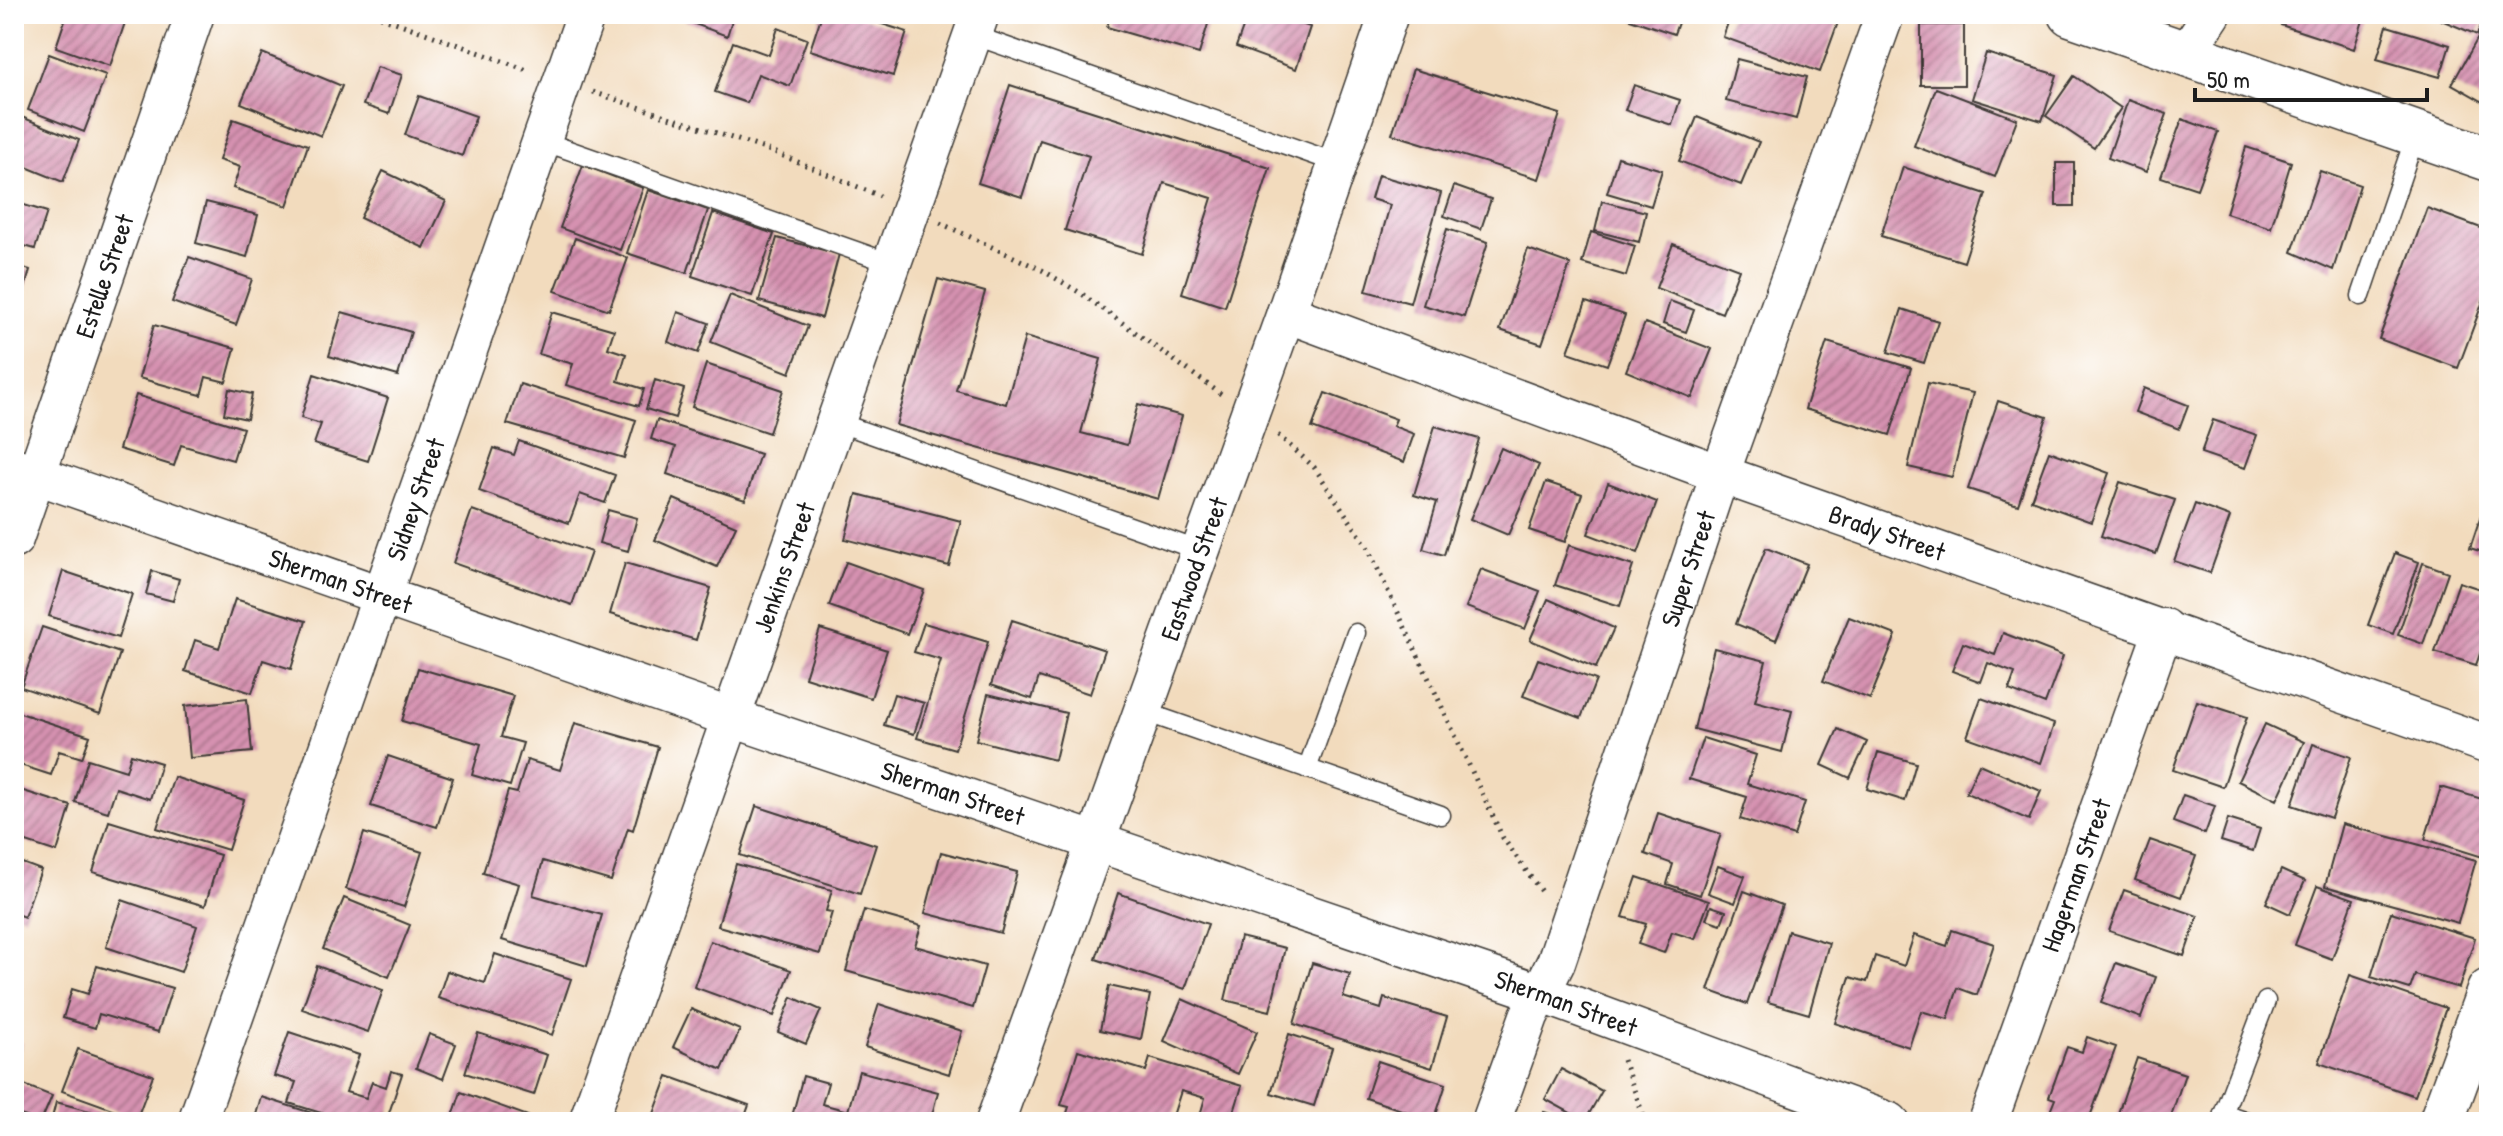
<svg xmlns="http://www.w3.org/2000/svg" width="2503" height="1136" font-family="'Patrick Hand',sans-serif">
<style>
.building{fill:url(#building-hatch)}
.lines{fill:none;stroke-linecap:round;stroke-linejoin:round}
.lane-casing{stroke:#3c3934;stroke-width:21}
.street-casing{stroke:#3c3934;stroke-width:41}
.secondary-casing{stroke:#3c3934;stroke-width:47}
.path{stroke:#3c3934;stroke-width:5;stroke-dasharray:2 6;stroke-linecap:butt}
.lane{stroke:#fff;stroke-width:18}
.street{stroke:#fff;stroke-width:38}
.secondary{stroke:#fff;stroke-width:44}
.labels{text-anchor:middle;stroke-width:8;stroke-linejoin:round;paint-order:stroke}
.street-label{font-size:26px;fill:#1c1c1c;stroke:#fff}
</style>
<defs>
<pattern id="building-hatch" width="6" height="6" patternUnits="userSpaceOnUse" patternTransform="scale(2)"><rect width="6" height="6" fill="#d591b0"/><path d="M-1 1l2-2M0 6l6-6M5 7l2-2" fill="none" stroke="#ac768e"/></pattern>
</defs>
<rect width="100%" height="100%" fill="#fff"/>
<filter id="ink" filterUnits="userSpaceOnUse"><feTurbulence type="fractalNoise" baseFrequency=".0125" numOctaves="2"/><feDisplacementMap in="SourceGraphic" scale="16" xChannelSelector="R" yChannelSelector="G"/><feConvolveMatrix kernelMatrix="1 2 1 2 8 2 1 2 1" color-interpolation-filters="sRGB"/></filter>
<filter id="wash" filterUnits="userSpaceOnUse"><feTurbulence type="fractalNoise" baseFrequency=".006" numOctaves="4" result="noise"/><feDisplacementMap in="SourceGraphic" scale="32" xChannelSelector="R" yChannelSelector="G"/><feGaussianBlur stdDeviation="1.8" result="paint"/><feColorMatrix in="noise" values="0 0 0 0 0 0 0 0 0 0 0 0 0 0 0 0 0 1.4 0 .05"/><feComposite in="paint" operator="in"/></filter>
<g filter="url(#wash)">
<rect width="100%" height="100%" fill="#f2dbbd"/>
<g id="blocks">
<path class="building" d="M67,14h61l-18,52 -54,-19z
M668,14h66l-7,22z
M822,14h29l56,18 -14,44 -83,-26z
M1111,14h100l-12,40 -92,-27z
M1248,14h25l37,13 -14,42 -60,-22z
M1631,14h50l-7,20 -44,-15z
M1731,14h110l-21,58 -97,-35z
M2285,14h80l-11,35 -73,-24z
M2427,14h59l-9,21z
M2489,18v87l-37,-21z
M1921,25h43v60h-43z
M2387,26l63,19 -10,32 -63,-18z
M778,28l29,11 -17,47 -32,-12 -11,29 -32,-11 18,-50 36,13z
M262,53l80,33 -21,50 -80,-33z
M1986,53l71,22 -15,46 -70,-22z
M49,54l57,21 -22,57 -56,-22z
M1737,59l70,18 -11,42 -70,-18z
M377,67l25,8 -13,39 -26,-9z
M1413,69l147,45 -21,65 -147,-45z
M2074,76l47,32 -27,40 -48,-32z
M1010,85l260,83 -45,139 -43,-14 30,-95 -48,-15 -22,71 -77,-24 24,-74 -49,-16 -18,57 -44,-14z
M1634,85l46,15 -8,25 -47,-15z
M1936,88l81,31 -22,58 -81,-31z
M419,96l57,20 -14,40 -57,-21z
M2128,100l39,14 -21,58 -38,-14z
M14,114l65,26 -16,42 -49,-20z
M1697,117l62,25 -18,43 -62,-24z
M233,119l75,26 -21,61 -54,-18 7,-21 -21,-7z
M2182,119l36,13 -21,57 -36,-12z
M2246,147l45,15 -20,66 -45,-15z
M1618,157l44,13 -11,36 -44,-13z
M2056,163h18v43h-18z
M583,165l60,23 -23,62 -60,-22z
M1903,167l83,27 -22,68 -83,-26z
M383,171l63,30 -22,47 -64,-30z
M2320,171l40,14 -27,85 -41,-18z
M1378,175l63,18 -31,110 -44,-12 24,-86 -19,-6z
M1454,186l37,13 -10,30 -37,-13z
M648,190l60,20 -21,63 -60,-20z
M1602,201l44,11 -7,30 -44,-11z
M14,202l33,10 -12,37 -21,-6z
M206,202l52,13 -11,42 -51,-14z
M2427,208l62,23v54l-31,83 -79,-29z
M713,213l61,21 -22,62 -60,-20z
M1447,229l41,13 -24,75 -41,-12z
M1591,232l44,14 -9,30 -44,-13z
M575,238l53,20 -19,52 -54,-19z
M777,238l62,16 -17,64 -63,-17z
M1673,244l66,25 -17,44 -66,-25z
M1528,249l42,15 -28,80 -42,-14z
M189,257l63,22 -16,46 -64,-23z
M14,265l16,5 -15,54h-1z
M938,279l47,13 -29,98 50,14 19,-67 76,22 -20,74 46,12 11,-41 44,12 -24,83 -262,-74z
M730,295l78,31 -18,47 -79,-31z
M1670,301l24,9 -8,22 -23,-8z
M1586,302l39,13 -18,50 -39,-13z
M1902,309l36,12 -14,42 -36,-11z
M342,312l69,20 -13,44 -69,-20z
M552,312l62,18 -6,18 18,6 -8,27 26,8 -5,17 -73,-21 7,-21 -34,-10z
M678,312l31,11 -11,30 -30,-11z
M1645,323l67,26 -20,49 -66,-27z
M154,325l81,23 -9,34 -20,-5 -5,18 -62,-17z
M1827,342l84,26 -21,67 -85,-26z
M706,364l77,26 -14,43 -77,-26z
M314,374l74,24 -20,63 -54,-17 7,-20 -20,-6z
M655,380l29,9 -9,29 -29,-9z
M1928,383l45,10 -21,84 -44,-10z
M520,384l116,36 -12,38 -117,-34z
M2144,388l44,17 -9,24 -44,-17z
M229,389l23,5 -5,25 -23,-5z
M1325,393l71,26 -3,7 21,8 -10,28 -92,-34z
M136,395l107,33 -10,32 -52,-15 -7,21 -55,-17z
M1998,401l49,16 -29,88 -50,-16z
M657,420l103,34 -15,46 -78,-26 9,-27 -25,-8z
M2213,420l44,15 -12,33 -44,-15z
M1435,426l44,13 -35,116 -21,-6 14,-47 -23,-7z
M519,441l96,34 -10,28 -25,-9 -11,29 -90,-32 15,-43 20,7z
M1501,448l38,17 -31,70 -38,-16z
M2049,451l60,22 -18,49 -60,-22z
M1546,482l36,12 -17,48 -36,-12z
M2120,482l55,18 -19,54 -55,-18z
M1608,483l49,19 -19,51 -50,-19z
M857,494l104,27 -12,45 -104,-27z
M674,499l62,27 -19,41 -62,-27z
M2195,504l35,13 -20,56 -36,-12z
M472,510l119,42 -19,53 -119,-42z
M608,510l29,8 -9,33 -29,-8z
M2482,512l7,2v40l-19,-6z
M1569,545l64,21 -13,40 -65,-21z
M1766,548l41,16 -31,76 -40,-16z
M2395,553l24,9 -26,72 -25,-9z
M846,562l78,28 -17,44 -78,-28z
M625,563l86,25 -15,52 -86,-26z
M2423,563l25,9 -25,72 -25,-9z
M1481,569l59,22 -15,38 -59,-22z
M63,571l69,23 -14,44 -69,-22z
M152,571l27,8 -6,22 -27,-7z
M2459,582l30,10v36l-13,37 -41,-13z
M235,599l71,22 -15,48 -28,-9 -11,33 -67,-22 10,-31 24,8z
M1548,599l66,29 -18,40 -66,-28z
M1849,617l47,18 -26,64 -47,-18z
M1012,620l93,30 -15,44 -51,-17 -7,22 -41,-14z
M924,623l64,19 -33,107 -38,-11 24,-78 -27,-8z
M42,627l78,26 -20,61 -79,-27z
M820,629l67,21 -16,48 -66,-21z
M2003,633l60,23 -18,48 -36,-14 6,-17 -27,-10 -7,19 -29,-11 11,-28 32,12z
M1714,648l52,13 -11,40 37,10 -10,41 -88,-23z
M1538,659l58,21 -15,38 -58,-22z
M418,668l95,28 -12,41 22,6 -13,43 -38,-11 9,-31 -79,-23z
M894,694l30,9 -10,31 -30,-9z
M988,694l78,19 -11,47 -79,-20z
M1981,698l73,26 -13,39 -74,-26z
M247,699l5,53 -62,6 -5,-52z
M2197,701l50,16 -24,70 -50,-17z
M14,711l76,25 -8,22 -23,-7 -8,24 -37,-12z
M575,723l83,24 -25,83 -5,-2 -17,53 -68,-20 -10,34 69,20 -15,51 -85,-26 17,-56 -36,-11 25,-82 9,2 10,-33 33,10z
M2265,724l39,18 -27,58 -39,-19z
M1838,729l29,13 -17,36 -28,-13z
M1703,738l53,17 -9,29 58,18 -11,34 -54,-17 7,-22 -58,-18z
M2313,744l38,13 -20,61 -39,-13z
M1878,752l38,11 -11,38 -38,-12z
M131,754l30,9 -11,36 -34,-11 -8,24 -33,-10 13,-43 38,12z
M388,756l65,22 -16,49 -66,-21z
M1979,764l62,27 -12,29 -63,-27z
M174,777l70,23 -16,50 -71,-22z
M2441,787l48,14v58l-64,-20z
M14,788l57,18 -14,46 -43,-14z
M2183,795l32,11 -10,28 -32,-12z
M756,806l120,39 -16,49 -120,-39z
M1658,813l63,21 -21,61 -33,-11 6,-20 -28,-10z
M2228,819l32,10 -7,22 -32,-10z
M109,821l111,34 -15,51 -112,-34z
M2342,824l134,36 -18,63 -133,-37z
M364,833l58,19 -18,55 -58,-18z
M2150,840l46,16 -15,41 -46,-17z
M941,852l76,20 -16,61 -76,-20z
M14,860l27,10 -17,47 -10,-4z
M736,864l96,26 -6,21 6,1 -12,42 -102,-28z
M1718,866l27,10 -10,27 -27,-10z
M2281,870l24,11 -15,33 -24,-11z
M1637,877l72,24 -14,38 -23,-7 -8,21 -26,-9 8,-20 -23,-7z
M2317,886l37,13 -22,60 -37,-14z
M2124,890l74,26 -14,40 -75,-25z
M1744,891l38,14 -35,99 -39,-14z
M1118,893l90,31 -23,65 -89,-30z
M344,898l66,27 -21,52 -66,-28z
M122,900l75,26 -16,46 -75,-25z
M1711,906l15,5 -5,13 -15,-5z
M864,910l57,16 -6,20 70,20 -12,42 -127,-37z
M2391,912l84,26 -16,50 -44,-13 -5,14 -39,-12z
M1952,930l42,14 -17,51 -19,-7 -10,31 -27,-8 -12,36 -74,-24 15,-46 17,5 8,-26 29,10 10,-31 33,11z
M1788,931l41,12 -20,71 -41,-12z
M1240,937l45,11 -15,63 -45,-11z
M710,941l81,29 -17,46 -80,-29z
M495,954l76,25 -19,56 -114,-37 9,-27 38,12z
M1312,963l38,11 -7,23 38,12 3,-11 63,19 -15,51 -138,-44z
M2116,963l40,14 -15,41 -40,-15z
M97,966l75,22 -14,44 -59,-18 -4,14 -32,-10 9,-29 16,5z
M317,966l66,24 -15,42 -66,-23z
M2350,975l96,33 -31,88 -96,-33z
M1109,986l41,9 -9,44 -41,-9z
M792,997l29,13 -15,34 -28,-12z
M1182,999l75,33 -19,42 -74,-33z
M879,1004l83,27 -13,43 -84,-27z
M691,1009l49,21 -18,40 -49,-23z
M289,1032l70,23 -13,37 20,6 6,-16 14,5 5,-16 11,3 -16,48h-36l-61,-19 7,-21 -22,-6z
M478,1033l69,22 -13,40 -69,-22z
M429,1034l27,10 -13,35 -27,-11z
M1289,1034l43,14 -18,58 -43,-13z
M2087,1037l29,10 -28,75h-18l-21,-8 6,-15 -6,-2 18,-50 15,5z
M14,1040l9,3 -9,21z
M78,1049l75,26 -16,43 -75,-27z
M1078,1050l68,21 4,-13 92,28 -11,36h-33l7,-24 -24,-7 -10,31h-107l5,-15 -8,-2z
M2137,1058l48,16 -16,48h-54z
M1378,1061l68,23 -12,37 -68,-23z
M1561,1069l41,22 -17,30 -40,-22z
M859,1071l79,21 -8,30 -139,-2 12,-44 25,7 -6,21 26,7z
M668,1076l81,29 -6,17 -29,-4 -1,4 -61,-3z
M14,1081l38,15 -11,26 -27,-9z
M461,1092l67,24 -2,6h-75z
M261,1097l76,24v1h-83z
M56,1102l71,19v1h-76z
M1544,1112l31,9 -1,1h-33z"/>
</g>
</g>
<g filter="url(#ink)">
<use href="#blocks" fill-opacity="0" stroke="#3c3934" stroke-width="2"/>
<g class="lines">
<g class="lane-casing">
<path id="lane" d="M973,35l364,128
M540,140l353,124
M2361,296l55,-162
M837,422l363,129
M1142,711l299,104
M1307,769l49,-136
M2223,1113l26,9
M2220,1122l46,-121"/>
</g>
<g class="street-casing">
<g id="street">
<path d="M2186,53l26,-39"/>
<path id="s1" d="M1286,313l434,161 769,271"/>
<path id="s2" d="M14,467l718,251 811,276 347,128"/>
<path id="s3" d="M14,539l181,-525"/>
<path id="s4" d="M197,1122l389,-1108"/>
<path id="s5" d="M588,1122l392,-1108"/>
<path id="s6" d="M995,1122l291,-809 103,-299"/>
<path id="s7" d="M1491,1122l38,-106 27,-54 164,-488 165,-460"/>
<path id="s8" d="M1988,1122l176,-494"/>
</g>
</g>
<g class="secondary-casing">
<path id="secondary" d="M2071,14l418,145
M2441,1122l48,-131"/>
</g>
<path class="path" d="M373,14l157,57
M593,92l181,60 106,44
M940,223l102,47 40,24 139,100
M1278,435l36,32 53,79 136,292 39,55
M1623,1060l23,62"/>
<use href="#lane" class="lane"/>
<use href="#street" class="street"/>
<use href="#secondary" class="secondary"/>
</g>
</g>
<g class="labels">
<g class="street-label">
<text dy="9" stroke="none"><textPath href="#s3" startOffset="278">Estelle Street</textPath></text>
<text dy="9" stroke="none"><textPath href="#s4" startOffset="660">Sidney Street</textPath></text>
<text dy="9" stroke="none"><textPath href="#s1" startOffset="640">Brady Street</textPath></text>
<text dy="9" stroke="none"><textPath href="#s5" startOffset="588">Jenkins Street</textPath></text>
<text dy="9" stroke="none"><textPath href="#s7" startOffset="588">Super Street</textPath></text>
<text dy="9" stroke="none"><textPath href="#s6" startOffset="588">Eastwood Street</textPath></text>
<text dy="9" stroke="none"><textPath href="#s2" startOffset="346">Sherman Street</textPath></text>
<text dy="9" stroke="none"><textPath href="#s2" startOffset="994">Sherman Street</textPath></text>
<text dy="9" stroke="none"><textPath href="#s8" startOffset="262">Hagerman Street</textPath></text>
<text dy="9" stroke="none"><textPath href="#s2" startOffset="1642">Sherman Street</textPath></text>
</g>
</g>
<rect width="2503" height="1136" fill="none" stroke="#fff" stroke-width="48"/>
<path d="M2195 88v12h232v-12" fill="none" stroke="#1c1c1c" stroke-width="4"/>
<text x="2207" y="88" font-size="24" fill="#1c1c1c" stroke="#ffffff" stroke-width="6" paint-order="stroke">50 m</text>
</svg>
